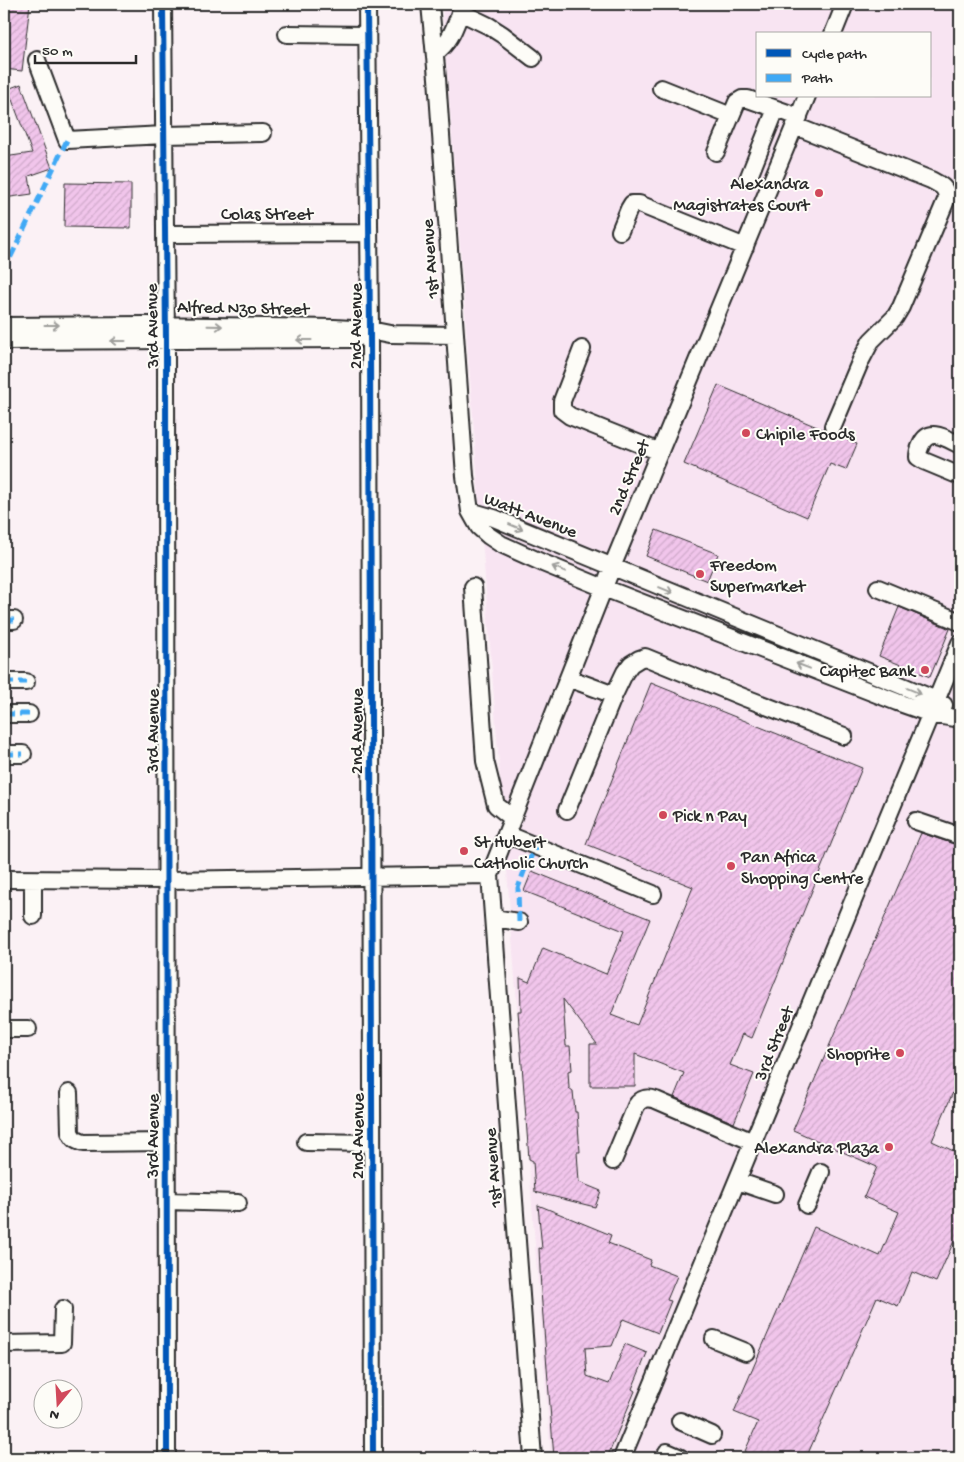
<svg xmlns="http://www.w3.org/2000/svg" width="964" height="1462" font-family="'Gochi Hand',sans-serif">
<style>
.built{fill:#f8e4f2;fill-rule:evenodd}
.building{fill:url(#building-hatch);stroke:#2b2b2b}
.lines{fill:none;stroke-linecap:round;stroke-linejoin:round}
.minor-casing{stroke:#2b2b2b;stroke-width:20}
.minor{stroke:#fdfcf7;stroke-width:16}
.quiet{stroke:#3fa9f5;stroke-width:5;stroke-dasharray:10 5;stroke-linecap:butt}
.cycleway-casing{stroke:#fdfcf7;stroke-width:9}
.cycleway{stroke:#0057b8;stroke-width:6}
.oneway{stroke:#9e9e9b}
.poi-dot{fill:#d1495b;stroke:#fdfcf7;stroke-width:2}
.labels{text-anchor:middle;stroke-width:4;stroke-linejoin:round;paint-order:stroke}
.poi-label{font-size:18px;fill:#2b2b2b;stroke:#fdfcf7;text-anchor:start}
.street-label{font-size:18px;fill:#2b2b2b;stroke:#fdfcf7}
</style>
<defs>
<pattern id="building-hatch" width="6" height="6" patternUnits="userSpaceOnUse" patternTransform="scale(1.25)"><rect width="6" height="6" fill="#f1c5eb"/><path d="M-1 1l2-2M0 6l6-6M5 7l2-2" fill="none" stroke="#cfa9ca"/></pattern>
</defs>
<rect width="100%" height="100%" fill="#fbf1f5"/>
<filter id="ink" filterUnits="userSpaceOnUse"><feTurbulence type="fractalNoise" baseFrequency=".02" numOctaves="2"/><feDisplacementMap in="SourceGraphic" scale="10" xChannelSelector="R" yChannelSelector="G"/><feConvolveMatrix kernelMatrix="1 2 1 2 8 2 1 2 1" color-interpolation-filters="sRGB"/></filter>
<g filter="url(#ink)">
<path class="built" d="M442,4h518v1454h-409zM758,34h172v62h-172z"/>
<path class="building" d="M8,4h22l-8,67 -18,-2v-29z
M21,84l31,84 -23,8 3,18 -28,4v-41l28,-4 -24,-64z
M65,183l66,1v44l-67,-1z
M718,385l106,45 5,5h7l21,9 -11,26 -16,-6 -23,53 -123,-53z
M656,530l62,24 -11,27 -61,-25z
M899,607l51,22 -20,48 -51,-21z
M651,683l211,85 -110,270 -9,-4 -13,31 24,9 -20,49 -60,-26 10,-24 -49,-19v32h-45v-42h7l-34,-45 3,47h4l2,24 -4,1 1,17 4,3 2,21h2l3,40h-3l2,30 22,9 -6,16 -60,-15 -2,-31 -4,-2 -11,-148h3l-1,-33 9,4 14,-34 63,26 18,-43 -100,-40 8,-20 118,48 -39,96 26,10 56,-138 -107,-43z
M921,833l39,13v230l-28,65 28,13v90l-6,-3 -18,41 -24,-10 -14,34 -21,-9 -71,161h-64l16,-36 -24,-10 80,-185 66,29 19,-44 -35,-15 13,-30 -84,-37z
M538,1205l73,30 -3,8 43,17 -2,5 28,11 -10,24 4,1 -13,32 -35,-14 -11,27 -27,2 2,28 22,8 16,-40 22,9 -15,36 3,2 -28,67h-53l-13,-167 -2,-43 3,1z"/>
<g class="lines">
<g class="minor-casing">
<path id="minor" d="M163,4l3,336 1,1118
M367,4l3,326 3,1128
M430,4l7,74 28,398 5,35 9,16 10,9 12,8 42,19 61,25 293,114 34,12 29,5
M460,12l29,14 14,9 30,23
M287,34l80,1
M833,34l12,-30
M435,53c18,-13 20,-29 29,-49
M37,60l30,80 97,-5 99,-2
M661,88l70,28
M795,126l136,54c9,5 15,6 16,18l-46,109 -6,10 -24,24 -10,19 -28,66
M716,152l21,-50 5,-3h6l51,18
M748,179l28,-70
M620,231l9,-22 3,-5h7l106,43
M165,234l204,-1
M4,326l142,-1 188,3 36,2 20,4 65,1
M4,341l352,-2
M582,349l-20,52v9l8,6 90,36
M960,445c-13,-6 -31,-19 -39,0 -2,4 -3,7 -3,12l6,4 36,15
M470,511l24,7 411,169 31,13 8,5
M473,587l12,174 11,44 16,13
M878,588l82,34
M4,620h10
M568,678l46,17
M4,682h22
M4,714h25
M4,754h19
M567,810l47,-115 11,-23 6,-8 8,-5 6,-2 98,40 101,39
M916,821l44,15
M506,834l147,60
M4,879l163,1 323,-5
M33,916v-36
M494,918l25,4
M4,1029h24
M69,1093l1,39c3,7 6,9 13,11l84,-1
M306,1142l66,1
M613,1161l23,-55c5,-8 12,-9 20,-6l97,42
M737,1181l38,13
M167,1201l71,2
M807,1205l14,-33
M714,1339l32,13
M4,1344l58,-1 1,-34
M680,1421l32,14
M667,1452l14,6
M533,1458l-43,-583 122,-308 195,-471
M622,1458l338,-815"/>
</g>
<use href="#minor" class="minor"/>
<path class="quiet" d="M4,271l63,-131
M4,620h10
M4,682h22
M4,714h25
M4,754h19
M519,922l-1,-34 8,-22 10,-19"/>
<g class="cycleway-casing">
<path id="cycleway" d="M163,4l3,336 1,1118
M367,4l3,326 3,1128"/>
</g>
<use href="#cycleway" class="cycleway"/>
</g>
<defs><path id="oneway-shaft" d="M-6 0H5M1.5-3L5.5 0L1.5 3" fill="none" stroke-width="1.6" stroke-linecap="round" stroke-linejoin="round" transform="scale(1.25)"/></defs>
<g class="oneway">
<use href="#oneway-shaft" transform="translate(52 325)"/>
<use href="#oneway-shaft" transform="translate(215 326) rotate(1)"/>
<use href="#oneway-shaft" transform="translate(304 340) rotate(180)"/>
<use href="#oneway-shaft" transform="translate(118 341) rotate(180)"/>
<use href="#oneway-shaft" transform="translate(516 527) rotate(23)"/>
<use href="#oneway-shaft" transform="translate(559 569) rotate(-158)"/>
<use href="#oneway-shaft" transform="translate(666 590) rotate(22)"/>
<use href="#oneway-shaft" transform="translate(803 666) rotate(-159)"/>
<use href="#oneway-shaft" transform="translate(914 691) rotate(22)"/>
</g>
</g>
<g class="poi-dot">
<circle cx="819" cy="193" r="5"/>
<circle cx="746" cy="433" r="5"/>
<circle cx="700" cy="574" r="5"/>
<circle cx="925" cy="670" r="5"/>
<circle cx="663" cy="815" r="5"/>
<circle cx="464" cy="851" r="5"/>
<circle cx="731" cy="866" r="5"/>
<circle cx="900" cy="1053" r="5"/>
<circle cx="889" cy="1147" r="5"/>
</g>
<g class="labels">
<g class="poi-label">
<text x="809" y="189" text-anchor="end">Alexandra<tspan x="809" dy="21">Magistrates Court</tspan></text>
<text x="756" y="439">Chipile Foods</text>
<text x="710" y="570">Freedom<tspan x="710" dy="21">Supermarket</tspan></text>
<text x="915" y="676" text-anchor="end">Capitec Bank</text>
<text x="673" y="821">Pick n Pay</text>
<text x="474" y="847">St Hubert<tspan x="474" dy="21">Catholic Church</tspan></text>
<text x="741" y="862">Pan Africa<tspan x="741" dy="21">Shopping Centre</tspan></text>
<text x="890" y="1059" text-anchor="end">Shoprite</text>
<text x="879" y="1153" text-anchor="end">Alexandra Plaza</text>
</g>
<g class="street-label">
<text x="267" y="219">Colas Street</text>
<text transform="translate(429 259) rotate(-94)" y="6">1st Avenue</text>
<text transform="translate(243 307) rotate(1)" y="6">Alfred Nzo Street</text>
<text transform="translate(151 326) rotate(-91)" y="6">3rd Avenue</text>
<text transform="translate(355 326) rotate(-90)" y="6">2nd Avenue</text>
<text transform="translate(628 477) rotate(-67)" y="6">2nd Street</text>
<text transform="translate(531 514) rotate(21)" y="6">Watt Avenue</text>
<text transform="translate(152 731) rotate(-90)" y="6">3rd Avenue</text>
<text transform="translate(356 731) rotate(-90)" y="6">2nd Avenue</text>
<text transform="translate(773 1043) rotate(-68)" y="6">3rd Street</text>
<text transform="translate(152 1136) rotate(-90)" y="6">3rd Avenue</text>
<text transform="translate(357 1136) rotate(-90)" y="6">2nd Avenue</text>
<text transform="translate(492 1168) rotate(-94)" y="6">1st Avenue</text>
</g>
</g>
<rect width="964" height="1462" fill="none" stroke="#fdfcf7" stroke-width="20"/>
<rect x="10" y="10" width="944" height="1442" fill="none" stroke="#2b2b2b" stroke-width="2" filter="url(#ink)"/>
<rect x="756" y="32" width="175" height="65" fill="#fdfcf7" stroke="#a9a8a5"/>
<rect x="766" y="49" width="25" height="8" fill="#0057b8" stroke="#a9a8a5"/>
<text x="802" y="58" font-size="15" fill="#2b2b2b">Cycle path</text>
<rect x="766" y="74" width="25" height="8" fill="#3fa9f5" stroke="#a9a8a5"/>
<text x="802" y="82" font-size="15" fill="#2b2b2b">Path</text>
<g transform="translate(58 1404) rotate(198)"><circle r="24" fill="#fdfcf7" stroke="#a9a8a5"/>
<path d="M0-4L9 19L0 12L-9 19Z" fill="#d1495b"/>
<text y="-8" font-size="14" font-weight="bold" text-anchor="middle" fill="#2b2b2b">N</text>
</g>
<path d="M35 55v8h101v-8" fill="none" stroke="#2b2b2b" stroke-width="2.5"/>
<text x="42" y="55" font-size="15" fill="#2b2b2b" stroke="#fdfcf7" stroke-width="4" paint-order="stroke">50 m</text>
</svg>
